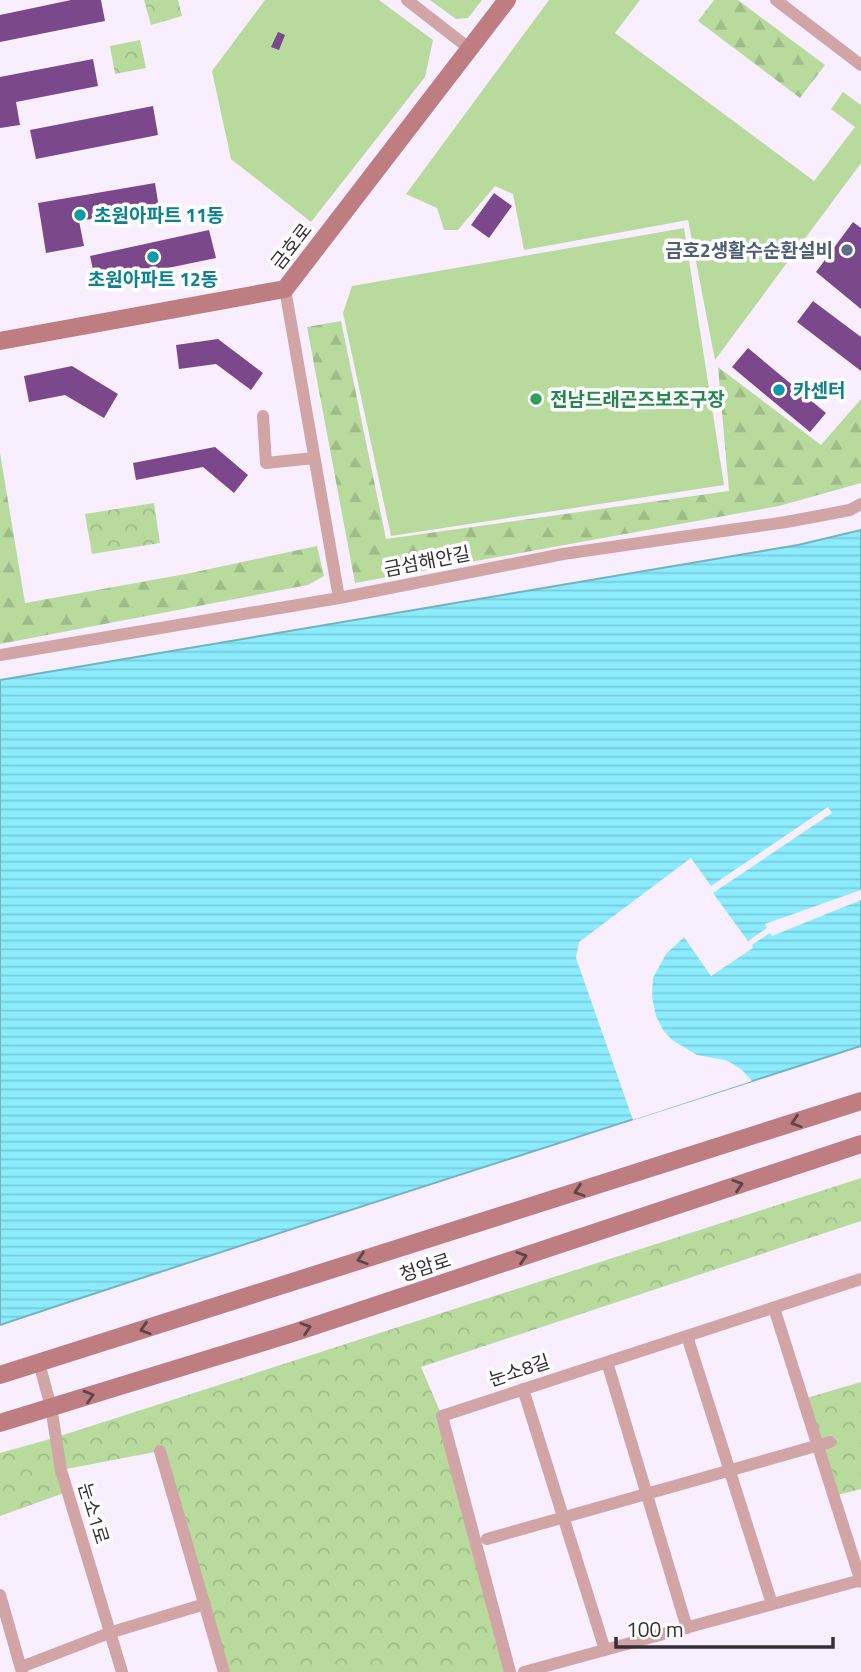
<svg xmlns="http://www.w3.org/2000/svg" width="861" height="1672" font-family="'Titillium Web','Noto Sans KR',sans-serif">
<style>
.grass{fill:#b8db9d}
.forest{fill:url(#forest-firs)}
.park{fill:url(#park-crowns)}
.water{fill:url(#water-rules);stroke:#72b3c2;stroke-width:2}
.pier{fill:#f9eefd}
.building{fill:#7b488b}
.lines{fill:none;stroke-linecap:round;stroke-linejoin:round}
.street{stroke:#d1a5a6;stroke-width:12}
.secondary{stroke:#be7e81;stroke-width:18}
.oneway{stroke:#5d474c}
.culture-dot{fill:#0f9aa8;stroke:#fff;stroke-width:2.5}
.service-dot{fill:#5c6f8a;stroke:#fff;stroke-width:2.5}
.leisure-dot{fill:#2e9e5b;stroke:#fff;stroke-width:2.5}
.labels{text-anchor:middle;stroke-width:7;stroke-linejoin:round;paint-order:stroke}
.culture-label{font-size:19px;font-weight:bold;fill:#0d838f;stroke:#fff;text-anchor:start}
.street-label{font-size:19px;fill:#342f35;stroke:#fff}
.service-label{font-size:19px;font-weight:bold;fill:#4e5e75;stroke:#fff;text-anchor:end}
.leisure-label{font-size:19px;font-weight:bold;fill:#27864d;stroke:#fff;text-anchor:start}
</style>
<defs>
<pattern id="forest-firs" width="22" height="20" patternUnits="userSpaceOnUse" patternTransform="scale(1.75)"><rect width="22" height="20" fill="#b8db9d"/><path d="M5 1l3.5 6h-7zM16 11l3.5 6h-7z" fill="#9fbc88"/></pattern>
<pattern id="park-crowns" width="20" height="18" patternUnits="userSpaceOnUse" patternTransform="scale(1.75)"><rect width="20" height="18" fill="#b8db9d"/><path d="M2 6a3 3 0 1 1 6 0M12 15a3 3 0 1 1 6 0" fill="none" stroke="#9fbc88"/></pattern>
<pattern id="water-rules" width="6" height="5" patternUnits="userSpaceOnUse" patternTransform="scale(1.75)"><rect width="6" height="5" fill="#8cecfe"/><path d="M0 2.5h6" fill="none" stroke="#79cbda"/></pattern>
</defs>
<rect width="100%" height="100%" fill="#f9eefd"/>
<path class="grass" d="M265,0h114l54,40 -8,37 -114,145 -80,-63 -19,-88z
M430,0h52l-14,18 -12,1z
M549,0h91l-25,33 199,148 41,-54 -24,-18 12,-17 18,13v58l-146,197 -27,-140 -164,30 -11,-56 -18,-8 -37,44h-14l-7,-22 -31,-14z
M684,228l40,257 -333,51 -48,-223 9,-27z"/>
<path class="forest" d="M714,0h24l87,65 -25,33 -102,-77z
M341,321l45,218 343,-48 -11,-124 103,78 40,-46v84l-82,23 -424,77 -48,-256z
M0,453l25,150 166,-30 126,-27 7,30 -16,9 -308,59z"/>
<path class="park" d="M144,0h34l4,16 -31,9z
M140,40l6,28 -31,6 -5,-28z
M154,503l6,40 -68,11 -7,-40z
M861,1178v43l-440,146 21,49 68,256h-286l-64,-221 -99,19 6,22 -67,24v-63l57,-16z
M861,1382v107l-27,7 -31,-97z"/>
<path class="water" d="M861,530v516c-287,93 -575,183 -861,279v-645l798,-135z"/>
<path class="pier" d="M828,807l4,6 -119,80 35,48 19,-13 -2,-4 96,-34v10l-89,36 -2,-3 -18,12 1,3 -42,28 -27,-39 -18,17 -13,24 -1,19 4,19 7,14 9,10 25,15 28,5 8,4 9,6 10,11 -119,39 -57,-162 3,-16 112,-84 20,28z"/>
<path class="building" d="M71,0h30l4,21 -105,21v-27z
M278,32l7,3 -6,15 -8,-3z
M93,59l5,27 -82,16 4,23 -20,3v-51z
M153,106l5,29 -122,24 -6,-29z
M155,183l4,25 -80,13 5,25 -38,7 -8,-50z
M494,193l18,13 -23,32 -18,-13z
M853,222l8,6v81l-45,-37z
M209,230l7,28 -120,25 -6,-27z
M813,301l48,36v34l-64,-49z
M218,339l45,34 -12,17 -35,-26 -37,5 -3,-24z
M748,348l78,65 -16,19 -78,-65z
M72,366l46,28 -14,24 -39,-23 -36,7 -5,-26z
M215,447l33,28 -14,18 -31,-26 -67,13 -3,-17z"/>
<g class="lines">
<path class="street" d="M407,0l63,49
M776,0l85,65
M285,289l54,309
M263,416l3,47 48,-5
M0,655l339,-57 224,-44 223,-32 64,-12 11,-6
M774,1308l87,274
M687,1336l85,268
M607,1362l80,266
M39,1363l12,44 10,63 61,202
M523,1389l82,261
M160,1451l64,221
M487,1539l343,-97
M0,1595l22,77
M21,1667l91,-35 93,-28
M510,1672l-68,-256 419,-137
M524,1672l337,-92"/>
<path class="secondary" d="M0,341l285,-52 222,-289
M0,1375l861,-274
M0,1423l293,-90 568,-189"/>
</g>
<defs><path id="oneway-chevron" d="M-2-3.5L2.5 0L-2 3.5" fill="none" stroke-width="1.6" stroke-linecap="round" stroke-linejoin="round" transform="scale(1.75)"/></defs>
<g class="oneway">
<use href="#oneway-chevron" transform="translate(796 1122) rotate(162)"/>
<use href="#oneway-chevron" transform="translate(738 1185) rotate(-18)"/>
<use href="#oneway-chevron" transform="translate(579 1191) rotate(162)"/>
<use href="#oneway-chevron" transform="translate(522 1257) rotate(-18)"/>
<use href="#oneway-chevron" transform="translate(362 1259) rotate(162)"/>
<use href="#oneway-chevron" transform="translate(306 1328) rotate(-18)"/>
<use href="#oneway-chevron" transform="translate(145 1329) rotate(162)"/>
<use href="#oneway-chevron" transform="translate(89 1396) rotate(-17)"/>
</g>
<g class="culture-dot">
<circle cx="80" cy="215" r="7"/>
<circle cx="153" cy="257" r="7"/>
<circle cx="779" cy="390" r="7"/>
</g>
<circle class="service-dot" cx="847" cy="250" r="7"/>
<circle class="leisure-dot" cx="536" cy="399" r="7"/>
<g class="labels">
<g class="culture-label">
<text x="94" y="222">초원아파트 11동</text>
<text x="153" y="286" text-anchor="middle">초원아파트 12동</text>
<text x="793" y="397">카센터</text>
</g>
<g class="street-label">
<text transform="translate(291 246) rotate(-52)" y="7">금호로</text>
<text transform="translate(427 561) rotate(-11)" y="7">금섬해안길</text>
<text transform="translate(425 1267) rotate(-18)" y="7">청암로</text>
<text transform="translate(519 1370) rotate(-18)" y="7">눈소8길</text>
<text transform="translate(94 1513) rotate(73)" y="7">눈소1로</text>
</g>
<g class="service-label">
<text x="833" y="257">금호2생활수순환설비</text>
</g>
<g class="leisure-label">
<text x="550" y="406">전남드래곤즈보조구장</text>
</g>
</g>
<path d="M616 1637v10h217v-10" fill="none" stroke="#342f35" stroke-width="3.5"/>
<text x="626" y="1637" font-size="21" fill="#342f35" stroke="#ffffff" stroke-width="5" paint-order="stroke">100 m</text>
</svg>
